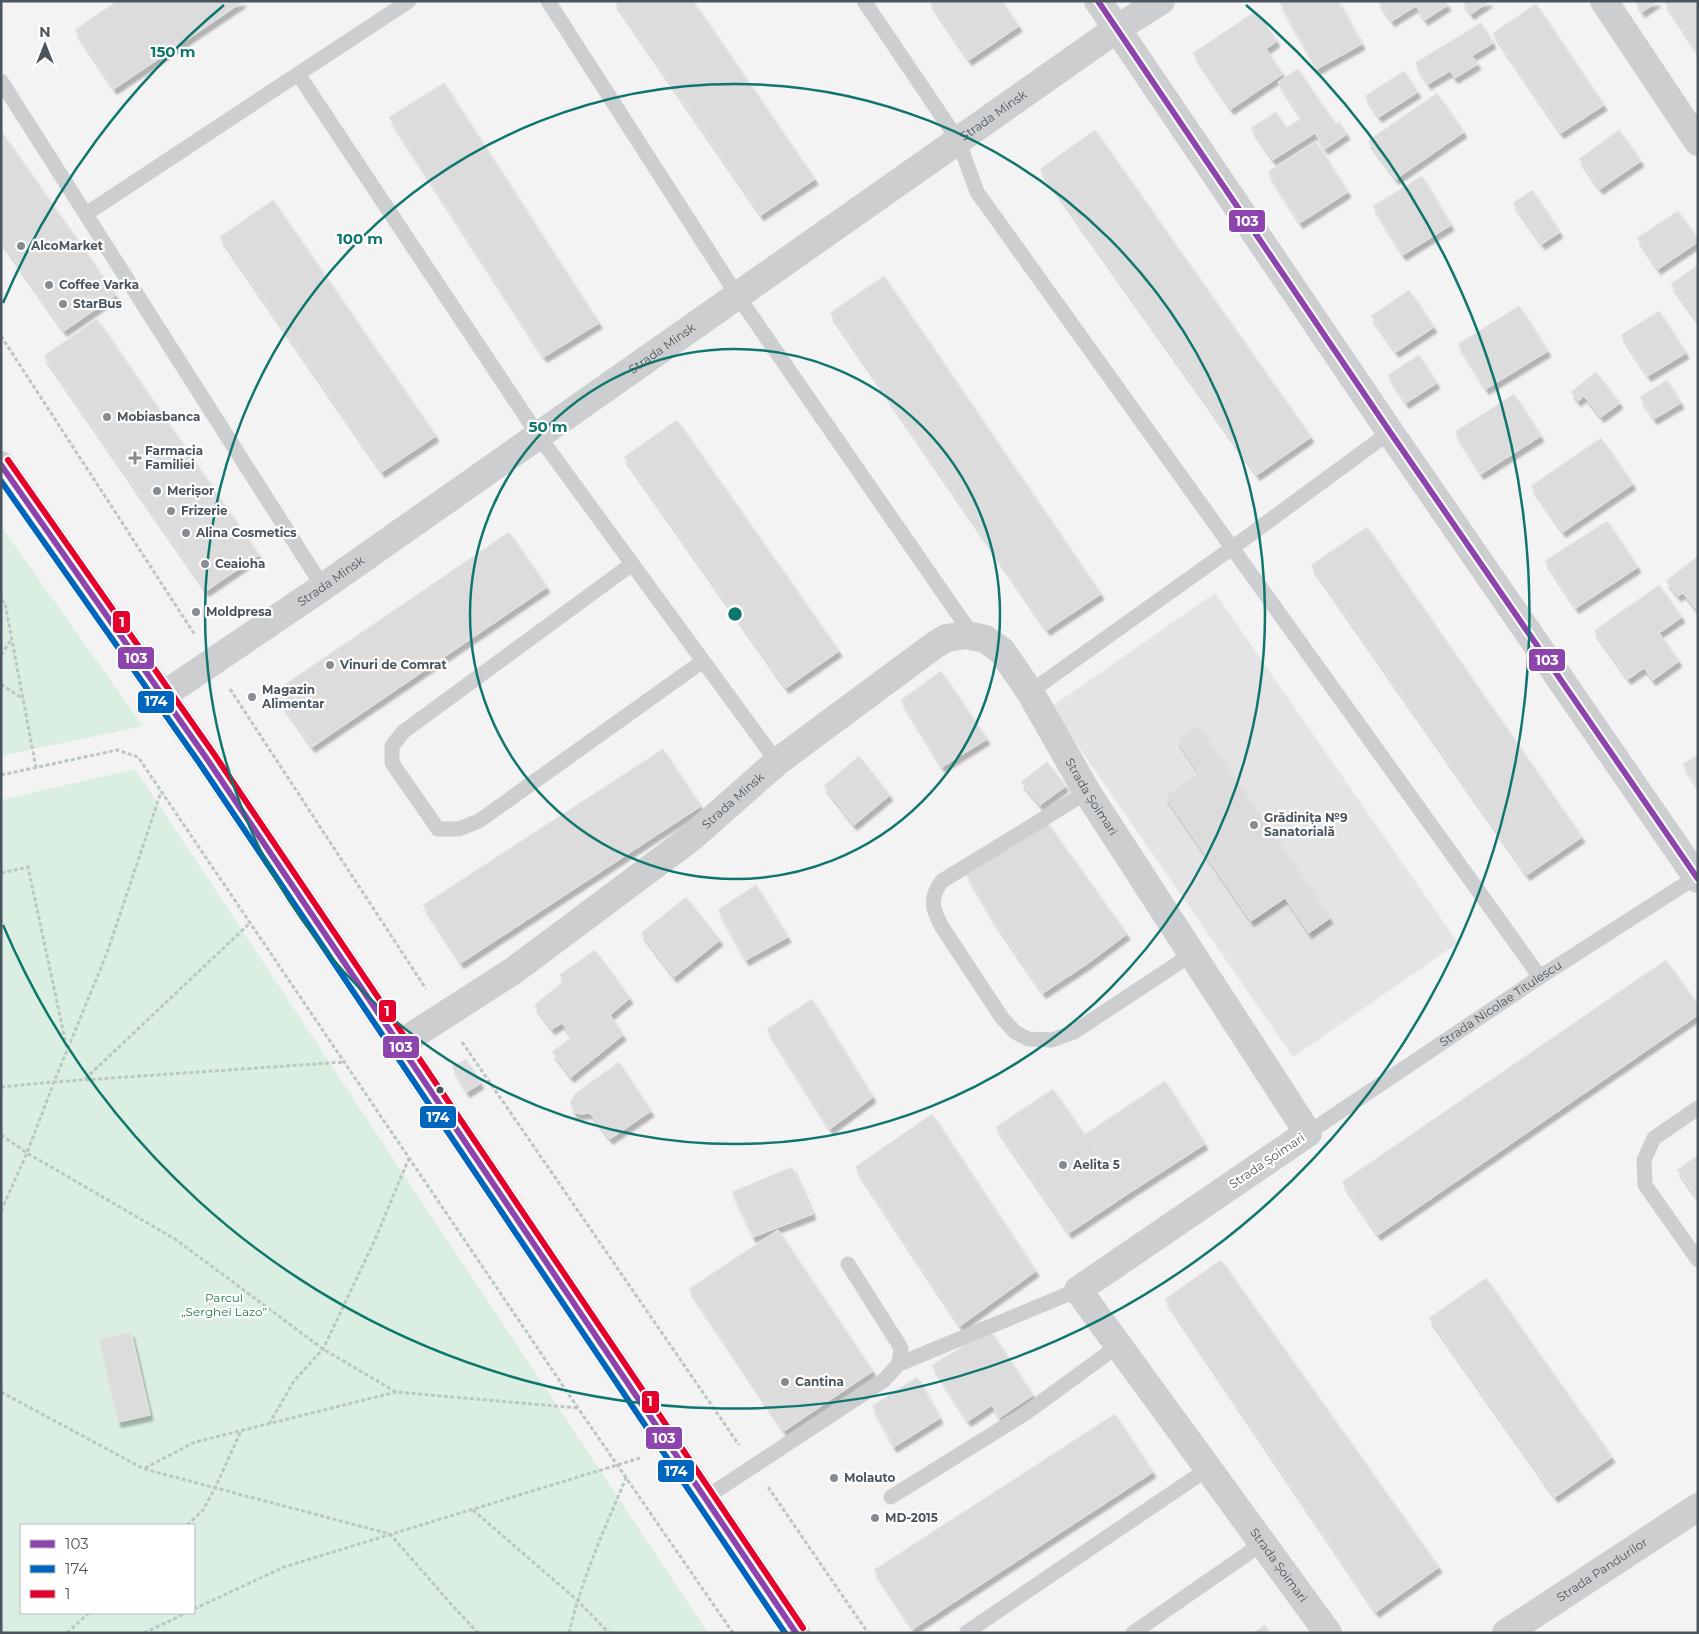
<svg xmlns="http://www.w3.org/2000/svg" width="1699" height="1634" font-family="Montserrat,sans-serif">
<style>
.education{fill:#e5e4e4}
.green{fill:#daefe2;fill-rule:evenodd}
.building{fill:#dcdcdd;stroke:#e5e5e5;filter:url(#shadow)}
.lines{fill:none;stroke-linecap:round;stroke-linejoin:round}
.path{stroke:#bcc6c3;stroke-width:3;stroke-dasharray:4 2.5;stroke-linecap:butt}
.service{stroke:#ccced0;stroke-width:15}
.minor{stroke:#ccced0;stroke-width:28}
.tertiary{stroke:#ccced0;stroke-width:28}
.secondary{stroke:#cdcfd1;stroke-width:28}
.bus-1-casing{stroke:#fff;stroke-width:10}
.bus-2-casing{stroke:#fff;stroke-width:10}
.bus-3-casing{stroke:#fff;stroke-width:10}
.bus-1{stroke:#8e44ad;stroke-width:6}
.bus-2{stroke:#0065bd;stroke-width:6}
.bus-3{stroke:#e4002b;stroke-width:6}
.ring{fill:none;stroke:#0f766e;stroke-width:2.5}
.poi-dot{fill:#868c92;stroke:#fff;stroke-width:2}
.bus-dot{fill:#4b555d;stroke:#fff;stroke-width:2}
.labels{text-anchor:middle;stroke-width:4.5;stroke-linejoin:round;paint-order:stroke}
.street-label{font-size:12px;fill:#4b555d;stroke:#fff}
.poi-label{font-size:12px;font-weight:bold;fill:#4b555d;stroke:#fff;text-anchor:start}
.park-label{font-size:12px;fill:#23784b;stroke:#fff}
.centre{fill:#0f766e;stroke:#fff;stroke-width:2.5}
.ring-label{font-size:15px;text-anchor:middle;font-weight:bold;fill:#0f766e;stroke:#fff;stroke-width:4.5;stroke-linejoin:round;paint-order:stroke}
.line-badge{stroke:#fff;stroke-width:2}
.badge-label{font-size:14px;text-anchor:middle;font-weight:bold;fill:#fff}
</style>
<defs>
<filter id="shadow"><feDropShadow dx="3" dy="5.5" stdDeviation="1" flood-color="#0004"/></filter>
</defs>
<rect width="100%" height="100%" fill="#f3f3f3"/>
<path class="education" d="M1215,593l243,350 -165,114 -242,-350z"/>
<path class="green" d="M1,527l2,2 140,197 -142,30z
M135,769l573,864h-707v-833zM21,1525h173v88h-173z"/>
<path class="building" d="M117,1h127l-130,88 -39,-59z
M614,1h79l122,178 -54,36z
M929,1h73l17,25 -50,34z
M1282,1h56l24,43 -45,25 -37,-66z
M1378,1h67l3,4 -23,15 -9,-14 -24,15z
M1462,1h28l-19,13z
M1635,1h23l-16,11z
M1664,1h34v50h-1z
M1536,4l68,101 -43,28 -68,-100z
M1256,11l21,30 -11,8 17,25 -52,35 -38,-56z
M1481,23l12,20 -21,13 6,8 -23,14 -5,-7 -22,13 -13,-21z
M1298,69l38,56 3,-3 8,12 -22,15 -10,-16 -42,27 -22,-32 25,-16 10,16 16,-10 -24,-36z
M1404,71l14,21 -39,25 -14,-21z
M444,83l155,240 -55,34 -155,-240z
M1437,93l27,39 -68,47 -28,-38z
M1095,130l216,307 -54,38 -217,-306z
M1619,130l22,31 -41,28 -21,-30z
M1,131l115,164 -52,36 -63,-90z
M1316,142l32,50 -48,31 -32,-51z
M1422,176l29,49 -48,30 -30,-49z
M1532,190l28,42 -18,12 -29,-41z
M273,200l163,236 -54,36 -162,-235z
M1678,211l20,28v3l-40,27 -21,-31z
M1698,265v57l-27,-38z
M884,276l217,318 -54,36 -217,-317z
M1409,290l25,37 -38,25 -25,-36z
M1519,306l29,45 -62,38 -28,-45z
M1659,311l27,42 -38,23 -27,-41z
M97,319l162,236 -53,36 -162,-235z
M1419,355l18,28 -31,20 -18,-28z
M1596,372l24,31 -19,14 -17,-21 -6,5 -7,-9z
M1667,380l14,23 -27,16 -14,-22z
M1514,394l27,42 -60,38 -26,-42z
M677,420l162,231 -53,37 -162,-231z
M1601,438l32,46 -70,48 -32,-46z
M1607,521l31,46 -62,41 -31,-47z
M1367,527l215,310 -55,38 -216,-310z
M509,532l38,55 -235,160 -38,-55z
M1698,556v54h-1l-14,-17 -5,3 -12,-15z
M1659,585l23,32 -23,16 20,28 -26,19 -9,-12 -16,11 -34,-48z
M941,671l46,68 -45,28 -41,-67z
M1198,726l132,192 -21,15 -24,-35 -34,23 -86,-125 34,-23 -22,-33z
M663,749l38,57 -240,157 -38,-58z
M1698,755v33l-15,-24z
M859,756l31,39 -36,30 -30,-39z
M1047,762l19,24 -26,19 -19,-23z
M1046,821l81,113 -40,30 -44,29 -49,-72 -28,-47z
M756,885l32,52 -42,23 -28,-50z
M686,897l34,43 -46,37 -33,-44z
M595,950l35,48 -20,17 13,20 -52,42 -19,-25 20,-15 -10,-14 -10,6 -18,-24 30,-24 -5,-6z
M1666,960l32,45v10l-320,220 -36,-53z
M812,999l61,98 -43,32 -63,-100z
M466,1059l15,24 -14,9 -15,-25z
M619,1062l32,49 -41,28 -20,-26 -10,1 -6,-2 -4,-10 5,-8z
M1165,1081l40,63 -79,51 -42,-60z
M1053,1089l73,106 -57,38 -73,-106z
M932,1114l104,157 -76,55 -105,-159z
M1698,1155v44l-21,-29z
M792,1167l21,47 -60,23 -21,-45z
M778,1230l95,141 -89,60 -95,-142z
M1221,1260l218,307 -63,45 -211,-313z
M1486,1278l126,179 -57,40 -126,-179z
M990,1330l43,65 -34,23 -7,-13 -24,16 -36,-56z
M131,1332l19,83 -32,7 -19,-83z
M917,1377l23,41 -46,29 -22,-41z
M1115,1414l38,58 -240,157 -39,-59z
M1265,1625l5,8h-16z"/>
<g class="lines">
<path class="path" d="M1,336l194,299
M1,600l4,3 31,165
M1,655l10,-15
M1,684l22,15
M230,689l196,300
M1,775l116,-25 21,7 440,651 155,225
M1,873l27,-6 39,182
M462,1042l277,403
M85,1079l165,-156
M1,1087l53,-5 290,-20
M1,1135l26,18 148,86 148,110 73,43 182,16
M1,1211l26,-58 27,-71 53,-129 54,-161
M1,1392l143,77 246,65 61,70 27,29
M269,1424l25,-43 29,-32 51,-107 35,-84
M145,1468l50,-26 201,-50
M768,1487l100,146
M473,1510l104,90 32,33
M187,1525l16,-15 12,-22 26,-57
M194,1609l90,-42 356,-109
M67,1633l22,-20
M144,1633l42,-20
M569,1633c13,-55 35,-103 57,-155"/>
<g class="service">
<path d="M409,1l-111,73 240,361 239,327"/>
<path d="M548,1l189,294 236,341"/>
<path d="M864,1l94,139 19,52 563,785"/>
<path d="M1,81l322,506"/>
<path d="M86,214l212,-140"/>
<path d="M632,564l-229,168 -11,14v17l46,66h21l20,-8 224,-160"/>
<path d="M1030,692l202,-144 158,-116"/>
<path d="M1087,792l-145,89c-13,17 -10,28 0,46l60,91 13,14 13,7 24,1 22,-8 118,-78"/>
<path d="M1698,1108l-44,30 -10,22 1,25 53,75"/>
<path id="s1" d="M1308,1133l232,-156 156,-100"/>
<path d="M899,1364l179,-74"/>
<path d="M891,1497l135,-84 93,-68"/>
<path d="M705,1498l178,-117 16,-17 2,-16 -53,-84"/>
<path d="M967,1632l242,-164"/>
<path d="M1133,1633l130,-90"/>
</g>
<g class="minor">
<path d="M1604,1l94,141"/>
<path id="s2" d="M398,1045l115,-74 178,-133 86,-76 155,-115 14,-9 21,-3 18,4 17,12 28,41 57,100 221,341 -230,157 250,343"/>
<path id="s3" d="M1506,1633l192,-126"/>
</g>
<g class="tertiary">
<path d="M1098,1l292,431 308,447"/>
<path id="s4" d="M162,696l161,-109 795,-559 43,-27"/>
</g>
<path class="secondary" d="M1,465l206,294 589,874"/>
<g class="bus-1-casing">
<path id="bus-1" d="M1098,1l292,431 308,447
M1,465l206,294 589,874"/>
</g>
<g class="bus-2-casing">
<path id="bus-2" d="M1,481l199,283 585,869"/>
</g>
<g class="bus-3-casing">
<path id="bus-3" d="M8,460l206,294 589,874"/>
</g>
<use href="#bus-1" class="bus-1"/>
<use href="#bus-2" class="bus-2"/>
<use href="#bus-3" class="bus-3"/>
</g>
<g class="ring">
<circle cx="735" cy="614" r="265"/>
<circle cx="735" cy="614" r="530"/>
<path d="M3 303A795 795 0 0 1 224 5M1246 5A795 795 0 1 1 3 925"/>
</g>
<g class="poi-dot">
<circle cx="21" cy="246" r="5"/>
<circle cx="49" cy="285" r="5"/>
<circle cx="63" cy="304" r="5"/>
<circle cx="107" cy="417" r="5"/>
<path d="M132.5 450.5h5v5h5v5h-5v5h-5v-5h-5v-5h5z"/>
<circle cx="157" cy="491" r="5"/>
<circle cx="171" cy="511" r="5"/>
<circle cx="186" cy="533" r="5"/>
<circle cx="205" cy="564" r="5"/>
<circle cx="196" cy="612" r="5"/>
<circle cx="330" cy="665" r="5"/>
<circle cx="252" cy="697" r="5"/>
<circle cx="1254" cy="825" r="5"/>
<circle cx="1063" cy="1165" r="5"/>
<circle cx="785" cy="1382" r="5"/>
<circle cx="834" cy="1478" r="5"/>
<circle cx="875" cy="1518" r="5"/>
</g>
<circle class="bus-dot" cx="440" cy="1090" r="4.5"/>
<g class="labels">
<g class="street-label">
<text dy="4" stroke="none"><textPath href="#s4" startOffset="1014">Strada Minsk</textPath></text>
<text dy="4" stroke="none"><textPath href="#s4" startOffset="609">Strada Minsk</textPath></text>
<text dy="4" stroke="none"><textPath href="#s4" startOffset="204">Strada Minsk</textPath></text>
<text dy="4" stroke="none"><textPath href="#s2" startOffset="915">Strada Șoimari</textPath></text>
<text dy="4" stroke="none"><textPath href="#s2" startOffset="415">Strada Minsk</textPath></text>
<text dy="4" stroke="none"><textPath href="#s1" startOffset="232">Strada Nicolae Titulescu</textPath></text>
<text transform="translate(1267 1161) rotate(-34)" y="4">Strada Șoimari</text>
<text dy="4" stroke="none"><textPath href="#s2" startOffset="1934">Strada Șoimari</textPath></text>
<text dy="4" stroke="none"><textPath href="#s3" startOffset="115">Strada Pandurilor</textPath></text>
</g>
<g class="poi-label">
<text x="31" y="250">AlcoMarket</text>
<text x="59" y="289">Coffee Varka</text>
<text x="73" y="308">StarBus</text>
<text x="117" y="421">Mobiasbanca</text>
<text x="145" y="455">Farmacia<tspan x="145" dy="14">Familiei</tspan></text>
<text x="167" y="495">Merișor</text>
<text x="181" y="515">Frizerie</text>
<text x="196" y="537">Alina Cosmetics</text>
<text x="215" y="568">Ceaioha</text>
<text x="206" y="616">Moldpresa</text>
<text x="340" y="669">Vinuri de Comrat</text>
<text x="262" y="694">Magazin<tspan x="262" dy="14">Alimentar</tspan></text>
<text x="1264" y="822">Grădinița №9<tspan x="1264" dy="14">Sanatorială</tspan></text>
<text x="1073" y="1169">Aelita 5</text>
<text x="795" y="1386">Cantina</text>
<text x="844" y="1482">Molauto</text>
<text x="885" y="1522">MD-2015</text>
</g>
<g class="park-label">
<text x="224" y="1302">Parcul<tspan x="224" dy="14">„Serghei Lazo”</tspan></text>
</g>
</g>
<circle cx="735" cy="614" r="8" class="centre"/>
<g class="ring-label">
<text x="173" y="57">150 m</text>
<text x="360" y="244">100 m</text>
<text x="548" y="432">50 m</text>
</g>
<g class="line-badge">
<rect x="1228" y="209" width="38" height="24" rx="5" fill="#8e44ad"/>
<rect x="112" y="610" width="19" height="24" rx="5" fill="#e4002b"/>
<rect x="117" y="646" width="38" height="24" rx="5" fill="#8e44ad"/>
<rect x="1528" y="648" width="38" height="24" rx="5" fill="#8e44ad"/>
<rect x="137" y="690" width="38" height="24" rx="5" fill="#0065bd"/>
<rect x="378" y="999" width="19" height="24" rx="5" fill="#e4002b"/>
<rect x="382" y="1035" width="38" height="24" rx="5" fill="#8e44ad"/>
<rect x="419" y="1105" width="38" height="24" rx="5" fill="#0065bd"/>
<rect x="641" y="1390" width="19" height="24" rx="5" fill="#e4002b"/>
<rect x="645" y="1426" width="38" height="24" rx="5" fill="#8e44ad"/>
<rect x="657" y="1459" width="38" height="24" rx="5" fill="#0065bd"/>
</g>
<g class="badge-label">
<text x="1247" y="226">103</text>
<text x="122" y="627">1</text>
<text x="136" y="663">103</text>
<text x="1547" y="665">103</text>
<text x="156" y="706">174</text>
<text x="387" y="1016">1</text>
<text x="401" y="1052">103</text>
<text x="438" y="1122">174</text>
<text x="650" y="1406">1</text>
<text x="664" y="1443">103</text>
<text x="676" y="1476">174</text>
</g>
<rect width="1699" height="1634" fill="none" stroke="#4b555d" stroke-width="5"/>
<rect x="20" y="1524" width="175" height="90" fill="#ffffff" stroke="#b7bbbe"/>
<rect x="30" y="1540" width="25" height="8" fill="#8e44ad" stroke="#b7bbbe"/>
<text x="65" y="1549" font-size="15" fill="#4b555d">103</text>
<rect x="30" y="1565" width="25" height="8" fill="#0065bd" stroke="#b7bbbe"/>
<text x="65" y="1574" font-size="15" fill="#4b555d">174</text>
<rect x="30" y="1590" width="25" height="8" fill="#e4002b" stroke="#b7bbbe"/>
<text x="65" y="1599" font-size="15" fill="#4b555d">1</text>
<g transform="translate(45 45)" stroke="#ffffff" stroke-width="4" paint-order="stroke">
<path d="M0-4L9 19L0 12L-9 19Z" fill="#4b555d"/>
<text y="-8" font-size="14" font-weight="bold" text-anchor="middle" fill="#4b555d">N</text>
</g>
</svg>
